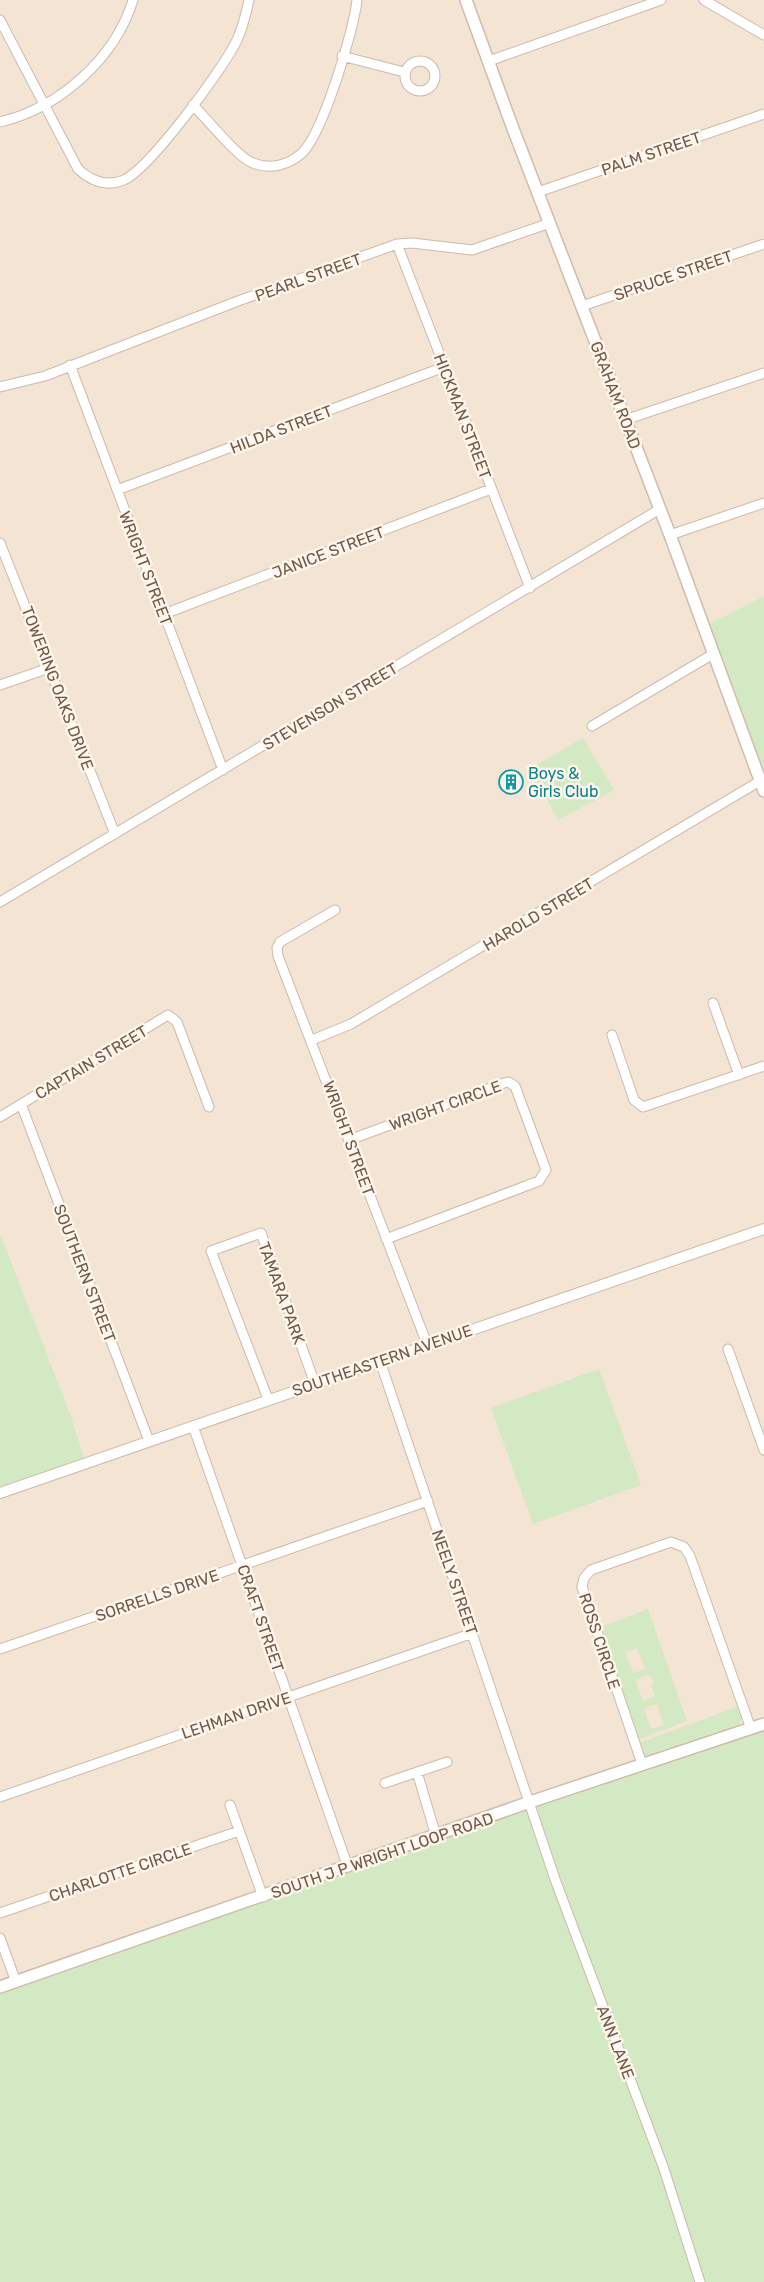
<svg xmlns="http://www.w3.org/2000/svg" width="764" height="2282" font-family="Rubik,sans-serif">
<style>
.residential{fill:#f3e4d3}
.green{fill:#d3e9c3;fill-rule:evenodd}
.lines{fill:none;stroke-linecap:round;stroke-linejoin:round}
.minor-casing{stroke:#cdbaab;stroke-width:11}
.tertiary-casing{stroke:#cdbaab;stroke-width:12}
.secondary-casing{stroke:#d1bcab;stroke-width:14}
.minor{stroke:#fff;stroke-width:9}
.tertiary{stroke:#fff;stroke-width:10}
.secondary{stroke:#fff;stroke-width:11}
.labels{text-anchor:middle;stroke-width:5;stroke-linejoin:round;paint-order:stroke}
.street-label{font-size:16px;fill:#73594b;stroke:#fef6ea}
.culture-label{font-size:16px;fill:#0d838f;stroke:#fef6ea;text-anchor:start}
</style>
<rect width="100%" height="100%" fill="#fbf2e4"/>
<path class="residential" d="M0,0h764v596l-61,31 61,164v1168l-764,28v-495l86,-30 -15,-46 -71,-183z"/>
<path class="green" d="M764,596v193l-61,-162z
M583,738l31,52 -56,30 -27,-52z
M0,1233l71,183 15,47 -86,30z
M599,1369l42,116 -108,39 -42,-116z
M648,1609l39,112 -48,18 -38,-112zM637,1648l8,21 -12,4 -8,-21zM647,1675l4,2 3,7 -3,1 4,11 -12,5 -8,-21zM657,1704l7,21 -13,4 -7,-21z
M737,1707l5,11 -4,9 -88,30 -7,-3 -4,-11z
M764,1724v558h-764v-295z"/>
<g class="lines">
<g class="minor-casing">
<path id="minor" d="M704,0l60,35
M0,20l78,149c13,12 29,18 46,11 26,-12 100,-112 113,-140 6,-13 9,-26 12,-40
M342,56l62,16
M405 76a15 15 0 1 1 30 0a15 15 0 1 1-30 0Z
M489,61l172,-61
M193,105c14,14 44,52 60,58 17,7 36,2 49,-10 21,-20 52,-123 55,-153
M0,122c59,-14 115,-63 133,-122
M538,192l226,-78
M397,244l133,344
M582,306l182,-62
M70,365l153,405
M0,387l45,-11 193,-75 159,-57 15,-1 60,7 78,-27
M625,420l139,-47
M117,490l327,-123
M670,535l94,-32
M0,543l115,291
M164,614l327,-125
M0,685l49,-17
M592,726l121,-72
M0,902l660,-393
M335,910l-55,32 -3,6 1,8 149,388
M713,1003l26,72
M612,1035l22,65 9,7 121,-41
M312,1040l39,-16 409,-243
M21,1104l128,337
M0,1117l168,-102 9,7 32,85
M349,1140l155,-57 4,-1 7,4 31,84 -7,11 -153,58
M728,1349l36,101
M380,1361l176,521 108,287 36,113
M268,1399l-57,-148 50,-18 54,151
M193,1426l155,441
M0,1649l428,-148
M642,1764l-60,-177 2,-9 7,-8 80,-28 13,5 6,9 61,173
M417,1772l19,64
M385,1783l62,-21
M0,1797l473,-164
M230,1805l33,92
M0,1913l239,-82
M0,1938l16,44"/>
</g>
<g class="tertiary-casing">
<path id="tertiary" d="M0,1493l764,-264"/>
</g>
<g class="secondary-casing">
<path id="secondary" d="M466,0l46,126 158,409 94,256
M0,1987l530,-185 234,-78"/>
</g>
<use href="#minor" class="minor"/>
<use href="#tertiary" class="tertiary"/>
<use href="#secondary" class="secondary"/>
</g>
<defs>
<g id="building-ring" transform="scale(1.25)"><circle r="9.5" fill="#fef6ea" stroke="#0f9aa8" stroke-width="1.5"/><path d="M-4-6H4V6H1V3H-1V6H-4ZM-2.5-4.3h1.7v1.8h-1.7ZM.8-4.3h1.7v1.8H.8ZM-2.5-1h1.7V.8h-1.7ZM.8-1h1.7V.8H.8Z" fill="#0f9aa8"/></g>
</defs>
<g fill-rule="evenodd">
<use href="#building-ring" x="511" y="782"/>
</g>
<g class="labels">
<g class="street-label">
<text transform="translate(651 153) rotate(-19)" y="6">PALM STREET</text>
<text transform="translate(673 275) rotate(-19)" y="6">SPRUCE STREET</text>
<text transform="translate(308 277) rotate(-20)" y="6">PEARL STREET</text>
<text transform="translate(616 395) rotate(69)" y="6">GRAHAM ROAD</text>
<text transform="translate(463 416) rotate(69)" y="6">HICKMAN STREET</text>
<text transform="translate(281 429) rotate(-21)" y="6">HILDA STREET</text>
<text transform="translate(328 552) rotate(-21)" y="6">JANICE STREET</text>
<text transform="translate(146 568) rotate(69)" y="6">WRIGHT STREET</text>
<text transform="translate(58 688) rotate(69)" y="6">TOWERING OAKS DRIVE</text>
<text transform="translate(330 706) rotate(-31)" y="6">STEVENSON STREET</text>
<text transform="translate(538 914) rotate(-31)" y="6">HAROLD STREET</text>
<text transform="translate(91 1062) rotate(-31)" y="6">CAPTAIN STREET</text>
<text transform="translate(445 1105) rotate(-20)" y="6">WRIGHT CIRCLE</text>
<text transform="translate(349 1138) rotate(70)" y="6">WRIGHT STREET</text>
<text transform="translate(85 1273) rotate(69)" y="6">SOUTHERN STREET</text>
<text transform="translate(282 1293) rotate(70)" y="6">TAMARA PARK</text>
<text transform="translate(382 1360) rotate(-19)" y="6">SOUTHEASTERN AVENUE</text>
<text transform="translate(455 1582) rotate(71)" y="6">NEELY STREET</text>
<text transform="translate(157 1595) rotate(-19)" y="6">SORRELLS DRIVE</text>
<text transform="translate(261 1618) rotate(71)" y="6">CRAFT STREET</text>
<text transform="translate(600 1641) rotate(72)" y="6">ROSS CIRCLE</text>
<text transform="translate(236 1715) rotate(-19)" y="6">LEHMAN DRIVE</text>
<text transform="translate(382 1855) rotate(-19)" y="6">SOUTH J P WRIGHT LOOP ROAD</text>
<text transform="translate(120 1872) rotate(-19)" y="6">CHARLOTTE CIRCLE</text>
<text transform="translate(616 2042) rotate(69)" y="6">ANN LANE</text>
</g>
<g class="culture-label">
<text x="528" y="779">Boys &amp;<tspan x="528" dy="18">Girls Club</tspan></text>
</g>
</g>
</svg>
